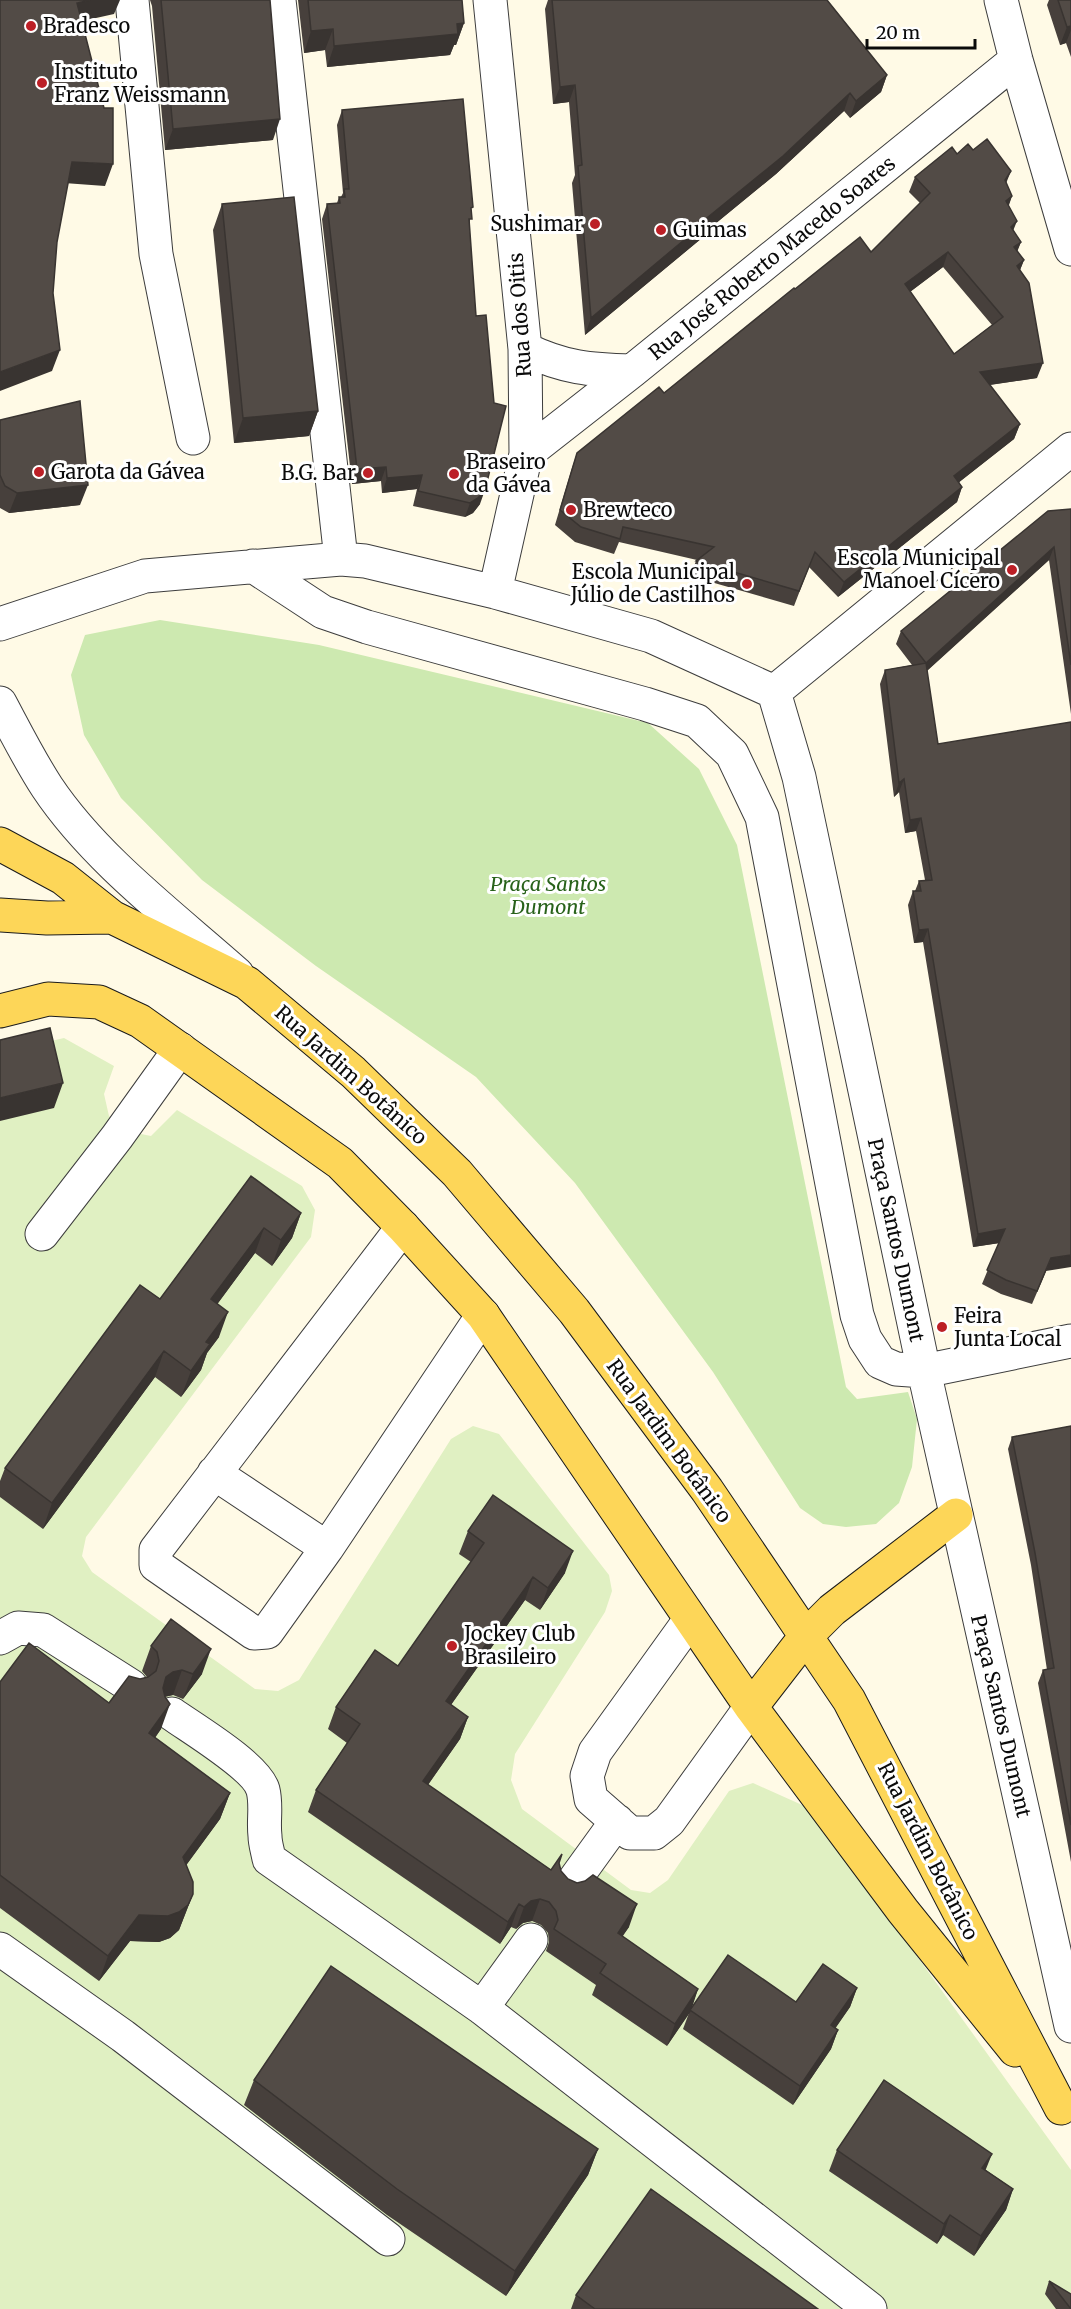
<svg xmlns="http://www.w3.org/2000/svg" width="1071" height="2309" font-family="Merriweather,serif">
<style>
.green{fill:#cde9b0}
.pitch{fill:#e0f0c2}
.lines{fill:none;stroke-linecap:round;stroke-linejoin:round}
.minor-casing{stroke:#3d3d3d;stroke-width:35}
.major-casing{stroke:#1b1b1b;stroke-width:35}
.minor{stroke:#fff;stroke-width:33}
.major{stroke:#fdd658;stroke-width:33}
.wall{fill:#47403c;fill-rule:evenodd}
.shaded-wall{fill:#393431}
.building{fill:#524b46;stroke:#393431;stroke-width:1.5;fill-rule:evenodd}
.poi-dot{fill:#bc1f26;stroke:#fff;stroke-width:2}
.labels{text-anchor:middle;stroke-width:6;stroke-linejoin:round;paint-order:stroke}
.poi-label{font-size:20px;fill:#0a0a0a;stroke:#fff;text-anchor:start}
.street-label{font-size:20px;fill:#0a0a0a;stroke:#fff}
.park-label{font-size:20px;font-style:italic;fill:#28621a;stroke:#fff}
</style>
<rect width="100%" height="100%" fill="#fffae6"/>
<path class="green" d="M160,620l159,25 329,78 51,46 38,76 109,542 11,12 51,-7 9,27 -5,48 -13,36 -23,21 -30,3 -23,-3 -23,-16 -87,-136 -138,-189 -99,-106 -160,-111 -114,-86 -81,-82 -37,-63 -13,-60 14,-40z"/>
<path class="pitch" d="M64,1038l50,28 -10,28 5,22 22,16 20,4 26,-26 125,76 13,24 -4,27 -225,300 -4,19 10,16 163,117 23,2 21,-11 152,-241 22,-13 26,8 110,141 3,16 -7,21 -90,142 -4,26 11,29 109,81 19,3 18,-13 61,-89 24,-8 58,26 260,361v139h-1071v-1256z"/>
<g class="lines">
<g class="minor-casing">
<path id="minor" d="M132,0l24,254 37,184
M279,0l62,559
M490,0l35,349 1,105 -31,138
M1001,0l15,60 55,189
M525,349c39,19 65,21 107,22
M526,454l106,-83 384,-311
M253,566l70,46 44,15 278,77 52,17 35,33 30,63 95,498 8,24 15,23 16,7 28,2 147,-30
M0,624l145,-48 196,-17 24,2 130,31 156,44 123,56 25,85 125,594 147,655
M774,692l297,-243
M0,703c15,28 30,58 47,84 48,72 126,130 190,187
M403,1227l-247,323v15l98,68 13,-1 60,-84 156,-233
M42,1234l75,-97 63,-88
M214,1473l113,75
M690,1620l-95,132 -8,24 4,23 39,34h24l15,-12 82,-114
M0,1638l18,-10 25,2 88,56
M172,1714c21,15 85,53 91,76 4,16 0,31 2,46 0,8 3,16 4,23l213,149 388,301
M570,1886l47,-65
M0,1949l123,87 265,203
M482,2008l49,-68"/>
</g>
<g class="major-casing">
<path id="major" d="M0,844l63,34 49,39 135,66 106,89 104,101 117,138 133,179 142,210 212,408
M0,915l47,3 65,-1
M0,1011l48,-12 51,3 41,19 200,142 63,64 80,88 268,392 152,204 112,139
M751,1707l55,-71 26,-26 124,-95"/>
</g>
<use href="#minor" class="minor"/>
<use href="#major" class="major"/>
</g>
<path class="wall" d="M150,0h120l3,140 -108,10 -13,-144z
M298,0h164l2,23 -8,22h-2l-4,10 -123,12 -2,-17 -21,3z
M548,0h279l60,75 -6,17 -31,26 -6,-7 -68,63 -72,59 -2,5 -117,97 -13,-152 3,-8 -6,-73 -16,2 -8,-95z
M1049,0h22v57l-5,-14 -6,2 -13,-40z
M342,110l129,103 -2,14 11,277 -7,9 -8,4 -52,-11 4,-17 -35,4 -1,-12 -29,3 -30,-265 5,-15 10,-1 2,-6h2l2,-4 -6,-68z
M973,150l33,33 6,13 -4,10 5,25 8,11 -4,9 7,9 -4,10 17,108 -47,7 30,39 -6,15 -55,43 3,5 -5,15 -119,95 -29,-30 -15,39 -104,-30 6,-15 1,-1 -78,-18 -5,12 -39,-12 -20,-17 17,-57 5,-15 87,-60 131,-104 76,-37 49,-49 -11,-11 6,-15 42,-23zM943,267l49,58 -38,29 -44,-62z
M222,204l96,207 -9,25 -75,7 -21,-213z
M0,420l80,85 -71,8 -9,-5z
M1071,509v205l-22,-154 -122,111 11,73 108,527 -14,33 -31,-10 -19,-10 17,-41 -26,4 -50,-305 -9,1 -6,-38 5,-14h2l4,-10 6,-1 -9,-49 -11,2 -6,-41 -5,5 -14,-113 5,-14 27,-5 -16,-21 5,-13z
M251,1176l50,37 -9,25 -20,28 -17,-13 -38,51 2,33 -12,16 -6,17 -20,27 -26,-20 -112,152 -43,-32v-16l5,-13 155,-169z
M1071,1426v436l-33,-179 5,-13h4l-16,-105 -23,-116 4,-12z
M468,1531l97,42 -25,37 -15,-10 -74,105 17,12 -8,22 -32,46 123,85 8,-7 2,8 7,8 61,48 -7,9 76,53 -7,19 105,-6 61,-14 -7,19 -15,21 3,2 -7,19 -38,56 -110,-76 6,-16 -22,33 -75,-51 4,-10 -50,-34 3,-9 -1,-9 -7,-8 -9,-4 -9,2 -7,6 -5,-2 -11,17 -192,-132 8,-22 31,-47 -19,-14 8,-22 62,-41 73,-104 -12,-8z
M151,1646l51,28 -19,25 -10,-4 -8,2 -4,32 -6,9 75,55 -10,26 -34,46 7,29 -14,36 -9,8 -11,4 -29,-1 -31,40 -99,-73v-226l109,21 31,-24 7,-2 -5,-6z
M254,2080l344,69 -10,26 -82,121 -119,-81 -143,-110z
M837,2150l149,20 27,19 -7,21 -32,46 -31,-21 -6,9 -108,-73z
M1049,2281l22,28h-15l-11,-15z
M576,2295l242,14h-247z"/>
<path class="shaded-wall" d="M90,0h30l-6,14 -45,10 8,-21z
M464,23l-8,22h-2l-4,10 -123,12 7,-21 123,-22z
M1071,26v4l-5,13 -6,2 7,-18z
M333,29l-8,21 -21,3 7,-22z
M887,75l-6,17 -31,26 6,-17z
M575,85l-6,17 -16,2 7,-17z
M850,93l-6,18 -68,63 -72,59 -2,5 -117,97 6,-17z
M280,119l-7,21 -108,10 8,-21z
M72,162l41,2 -8,22 -41,-3z
M1011,171l-6,15v-6z
M1012,196l-5,15 -1,-10z
M1017,221l-6,15v-9z
M1021,242l-6,15 -1,-10z
M948,252l-5,15 -44,33 6,-16z
M1024,260l-6,15 -1,-9z
M60,350l-8,21 -52,20v-19z
M1043,363l-6,15 -63,9 6,-15z
M318,411l-9,25 -75,7 9,-25z
M1020,424l-6,15 -66,52 6,-15z
M386,467l-5,14 -29,3 5,-15z
M422,475l-5,14 -35,4 5,-15z
M88,485l-8,20 -71,8 8,-20z
M962,487l-5,15 -119,95 6,-15z
M485,490l-5,14 -7,9 -8,4 5,-14z
M1054,547l-5,13 -128,116 5,-13z
M904,779l-5,13 -5,5 5,-14z
M921,818l-5,13 -11,2 5,-13z
M928,929l-5,13 -9,1 5,-13z
M63,1083l-9,25 -54,13v-23z
M301,1213l-9,25 -20,28 9,-26z
M264,1228l-9,25 -53,72 9,-26z
M1005,1229l-5,14 -27,4 5,-13z
M1071,1255v12l-25,4 -14,33 19,-46z
M228,1312l-9,25 -12,16 -6,17 -20,27 10,-26 15,-29z
M164,1351l-9,26 -112,152 9,-26z
M573,1551l-8,22 -25,37 8,-22z
M533,1577l-8,23 -87,123 8,-22z
M211,1649l-9,25 -19,25 10,-25z
M182,1670l-9,25 -10,2 -6,6 9,-26 7,-5z
M170,1704l-9,25 -22,30 10,-26z
M468,1717l-8,22 -45,64 8,-22z
M230,1793l-10,26 -46,63 9,-25z
M193,1894l-14,36 -9,8 -11,4 -29,-1 -31,40 9,-25 31,-41z
M540,1899l-8,22 -9,2 -7,6 8,-22 7,-6z
M519,1904l-8,23 -11,17 8,-22z
M637,1904l-8,23 -19,28 8,-22z
M857,1988l-7,19 -26,38 7,-20z
M698,1989l-7,22 -24,35 8,-22z
M838,2030l-7,19 -38,56 7,-19z
M598,2149l-10,26 -82,121 9,-25z
M992,2154l-8,20 -2,-6z
M1013,2189l-7,21 -32,46 7,-20z
M950,2215l-7,20 -6,9 7,-20z"/>
<path class="building" d="M0,0h90l-13,3 27,105h9v56l-41,-2 -15,80 -4,51 7,57 -60,22z
M161,0h109l10,119 -107,10z
M308,0h154l2,23 -7,1 1,10 -124,12 -1,-17 -22,2z
M552,0h275l60,75 -31,26 -6,-8 -67,63 -76,62 1,2 -117,98 -13,-152 4,-1 -7,-80 -15,2z
M1058,0h13v26l-4,1z
M463,99l10,108 -2,1 1,11h-3l7,97 10,-1 8,88 12,3 -21,84 -7,8 -8,5 -52,-12 4,-16 -35,3 -1,-11 -29,2 -30,-265 13,-1 -1,-6h6l-1,-8h5l-7,-79z
M987,139l24,32 -6,9 7,16 -6,5 11,20 -6,6 10,15 -7,5 10,13 -7,6 12,17 14,80 -63,9 40,52 -66,52 8,11 -118,95 -29,-30 -16,39 -103,-30 18,-14 -91,-20 -3,12 -39,-12 -21,-17 17,-57 82,-66 5,6 130,-105 1,1 65,-52 11,15 59,-59 -15,-16 37,-30 5,7 11,-10 5,6zM948,252l55,65 -49,37 -49,-70z
M294,197l24,214 -75,7 -21,-214z
M80,401l8,84 -71,8 -12,-7 -5,-11v-55z
M1071,509v156l-17,-118 -128,116 -25,-32 147,-120z
M926,663l12,81 133,-22v533l-20,3 -14,33 -31,-11 -19,-10 18,-41 -27,5 -50,-305 -9,1 -6,-39h8l-2,-10 13,-1 -11,-62 -11,2 -6,-41 -5,4 -14,-113z
M50,1028l13,55 -63,15v-58z
M251,1176l50,37 -20,27 -17,-12 -53,71 17,13 -22,30 4,2 -19,27 -27,-20 -112,152 -47,-35 135,-183 20,14z
M1071,1426v399l-28,-155 11,-2 -19,-115 -23,-116z
M493,1495l80,56 -25,37 -15,-11 -87,124 22,16 -45,64 128,89 11,-16 -3,9 2,8 7,8 9,4 8,-2 8,-6 44,29 -19,29 80,56 -23,35 -75,-51 6,-9 -52,-35 4,-9 -2,-9 -7,-9 -9,-3 -9,2 -7,6 -5,-3 -11,18 -192,-132 44,-66 -24,-17 39,-57 23,16 86,-123 -16,-12z
M171,1619l40,30 -18,25 -11,-4 -9,2 -7,5 -3,11 2,9 5,7 -21,29 81,60 -47,64 10,25v12l-5,11 -9,7 -11,4 -29,-1 -31,41 -108,-81v-193l29,-39 80,60 20,-27 11,3 8,-2 8,-6 3,-10 -2,-9 -6,-6z
M728,1955l68,47 27,-38 34,24 -26,37 7,5 -38,56 -110,-76z
M331,1966l267,183 -83,122 -118,-82 -143,-109z
M884,2080l108,74 -10,14 31,21 -32,47 -31,-21 -6,9 -107,-74z
M651,2189l167,120h-223l-19,-14z
M1049,2281l22,13v15z"/>
<g class="poi-dot">
<circle cx="31" cy="26" r="6"/>
<circle cx="42" cy="83" r="6"/>
<circle cx="595" cy="224" r="6"/>
<circle cx="661" cy="230" r="6"/>
<circle cx="39" cy="472" r="6"/>
<circle cx="368" cy="473" r="6"/>
<circle cx="454" cy="474" r="6"/>
<circle cx="571" cy="510" r="6"/>
<circle cx="1012" cy="570" r="6"/>
<circle cx="747" cy="584" r="6"/>
<circle cx="942" cy="1327" r="6"/>
<circle cx="452" cy="1646" r="6"/>
</g>
<g class="labels">
<g class="poi-label">
<text x="43" y="33">Bradesco</text>
<text x="54" y="79">Instituto<tspan x="54" dy="23">Franz Weissmann</tspan></text>
<text x="583" y="231" text-anchor="end">Sushimar</text>
<text x="673" y="237">Guimas</text>
<text x="466" y="469">Braseiro<tspan x="466" dy="23">da Gávea</tspan></text>
<text x="51" y="479">Garota da Gávea</text>
<text x="356" y="480" text-anchor="end">B.G. Bar</text>
<text x="583" y="517">Brewteco</text>
<text x="1000" y="565" text-anchor="end">Escola Municipal<tspan x="1000" dy="23">Manoel Cícero</tspan></text>
<text x="735" y="579" text-anchor="end">Escola Municipal<tspan x="735" dy="23">Júlio de Castilhos</tspan></text>
<text x="954" y="1323">Feira<tspan x="954" dy="23">Junta Local</tspan></text>
<text x="464" y="1641">Jockey Club<tspan x="464" dy="23">Brasileiro</tspan></text>
</g>
<g class="street-label">
<text transform="translate(772 258) rotate(-39)" y="7">Rua José Roberto Macedo Soares</text>
<text transform="translate(520 315) rotate(-94)" y="7">Rua dos Oitis</text>
<text transform="translate(351 1075) rotate(42)" y="7">Rua Jardim Botânico</text>
<text transform="translate(896 1240) rotate(78)" y="7">Praça Santos Dumont</text>
<text transform="translate(669 1441) rotate(54)" y="7">Rua Jardim Botânico</text>
<text transform="translate(1001 1716) rotate(77)" y="7">Praça Santos Dumont</text>
<text transform="translate(928 1851) rotate(63)" y="7">Rua Jardim Botânico</text>
</g>
<g class="park-label">
<text x="548" y="891">Praça Santos<tspan x="548" dy="23">Dumont</tspan></text>
</g>
</g>
<path d="M867 39v9h108v-9" fill="none" stroke="#0a0a0a" stroke-width="3"/>
<text x="876" y="39" font-size="18" fill="#0a0a0a" stroke="#ffffff" stroke-width="4.5" paint-order="stroke">20 m</text>
</svg>
